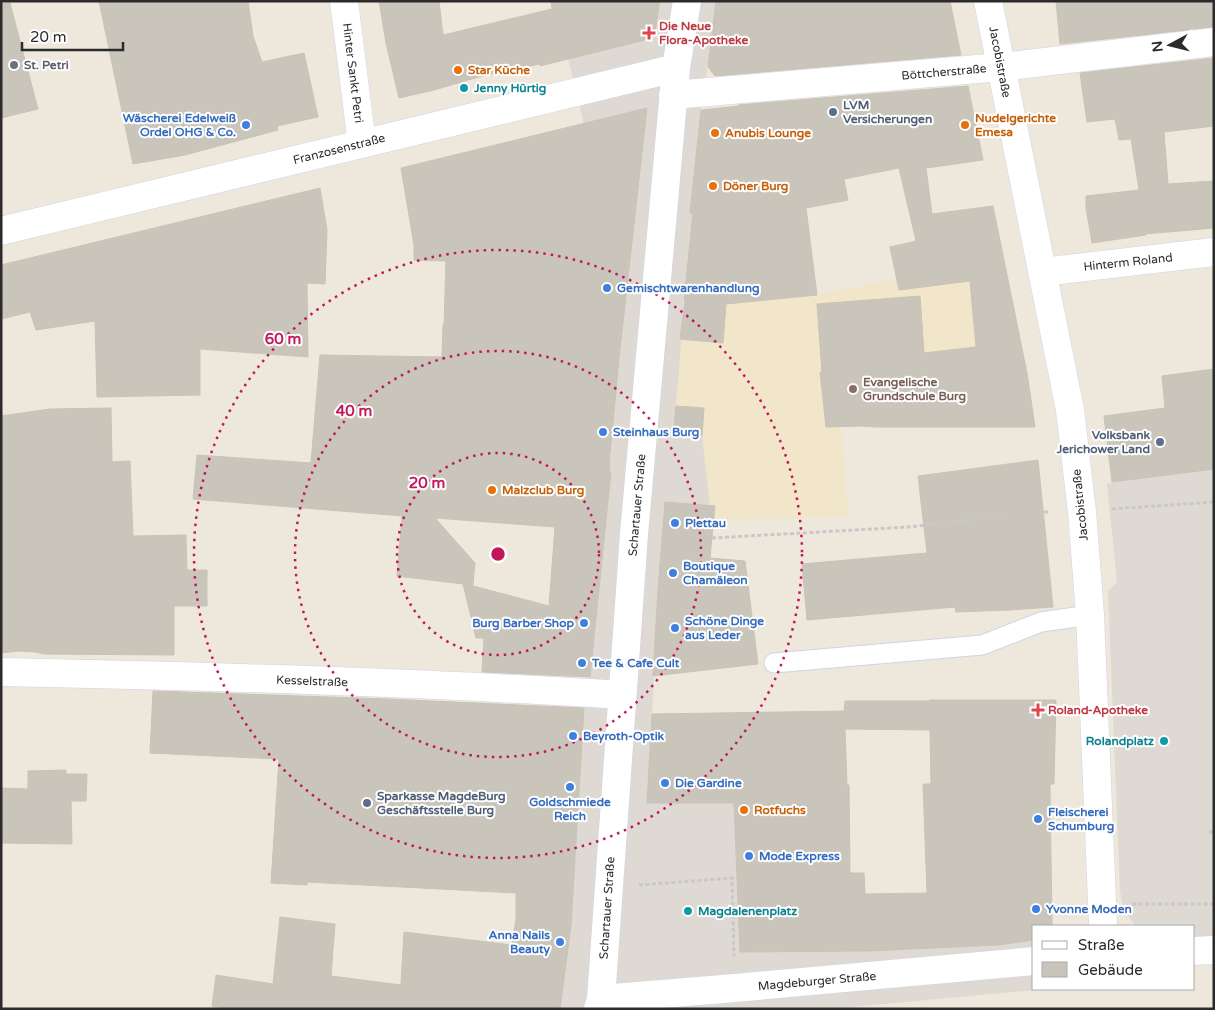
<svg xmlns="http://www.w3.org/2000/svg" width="1215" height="1010" font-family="'Varela Round',sans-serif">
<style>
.education{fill:#f1e5ca}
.plaza{fill:#dedad3}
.building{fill:#c9c5bb;stroke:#cac3b5;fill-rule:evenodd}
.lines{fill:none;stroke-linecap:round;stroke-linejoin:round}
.lane-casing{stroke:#d1d4e5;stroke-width:21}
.street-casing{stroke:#d1d4e5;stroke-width:29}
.secondary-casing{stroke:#d1d4e5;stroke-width:29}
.path{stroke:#c8c8c8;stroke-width:3;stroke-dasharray:4 2.5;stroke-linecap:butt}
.lane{stroke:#fff;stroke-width:19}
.street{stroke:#fff;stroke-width:28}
.secondary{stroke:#fff;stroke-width:28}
.ring{fill:none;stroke:#c2185b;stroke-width:2.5;stroke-dasharray:2.5 5}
.health-dot{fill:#e0444e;stroke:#fff;stroke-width:2}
.worship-dot{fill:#6b7280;stroke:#fff;stroke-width:2}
.food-dot{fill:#e8710a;stroke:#fff;stroke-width:2}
.culture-dot{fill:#0f9aa8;stroke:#fff;stroke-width:2}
.service-dot{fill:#5c6f8a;stroke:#fff;stroke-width:2}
.shop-dot{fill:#3f7fe0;stroke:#fff;stroke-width:2}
.education-dot{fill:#8d6e63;stroke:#fff;stroke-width:2}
.labels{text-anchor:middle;stroke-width:4;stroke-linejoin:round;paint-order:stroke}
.health-label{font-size:12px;font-weight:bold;fill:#be3a42;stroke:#fff;text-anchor:start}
.street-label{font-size:12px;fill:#2b2b2b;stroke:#fff}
.worship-label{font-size:12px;font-weight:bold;fill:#5b616d;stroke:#fff;text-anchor:start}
.food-label{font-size:12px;font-weight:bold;fill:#c56008;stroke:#fff;text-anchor:start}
.culture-label{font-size:12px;font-weight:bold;fill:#0d838f;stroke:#fff;text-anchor:start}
.service-label{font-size:12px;font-weight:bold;fill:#4e5e75;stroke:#fff;text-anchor:start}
.shop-label{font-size:12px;font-weight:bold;fill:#366cbe;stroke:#fff;text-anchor:start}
.education-label{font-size:12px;font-weight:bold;fill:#785e54;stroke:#fff;text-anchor:start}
.centre{fill:#c2185b;stroke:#fff;stroke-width:2.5}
.ring-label{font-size:15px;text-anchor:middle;font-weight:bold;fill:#c2185b;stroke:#fff;stroke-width:4;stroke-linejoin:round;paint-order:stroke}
</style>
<rect width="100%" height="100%" fill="#eee7dc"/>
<path class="education" d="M1008,276l19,97 6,42 -77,11 -38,1h-42l-15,-1 -20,1 7,89 -134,5 1,-15h-5l-8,-67 2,-30 -28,-3 5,-66 42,3 3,-39 91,-9 80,-16 2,11z"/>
<path class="plaza" d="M661,1h55l-8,64 -7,45 -11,102 3,1 -10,91 -2,31 -1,1v3l1,1 -2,31 -6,64 29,1 8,70 -47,30 -5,55 -10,205 7,7h79l6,149 127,-1 131,-6 36,-5v49h11l-216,20h-269l12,-88 -1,-1 3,-57 1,-1 1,-17 -1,-1 9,-139 5,-20 8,-75 14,-137 -2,-1 2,-18h-1l9,-96 27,-242 -62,8 -16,-65 78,-20 1,1 9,-9 -1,-2z
M1214,469v467l-20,1v-11h-57l-3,-2 -8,-11 -4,-11 -2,-11 -12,-300 9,-9 -10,-98 7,-2z"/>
<path class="building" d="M99,1h149l5,35 9,26 42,-9 14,64 -41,9 1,4 -93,25 -52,9z
M379,1h60l4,34 109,-26 -1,-8h109l-5,31 -6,7 -109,27v-2l-58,12 -48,14 -35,8 -13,-55z
M716,1h234l11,54 -246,21 -7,-9z
M1056,1h158v26l-154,17z
M10,3l28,106 -37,9v-114z
M1214,58v68l-50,6 4,52 46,-3v47l-69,6 1,1 -54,8 -6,-35v-12l53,-6 -8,-51 -12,1 -4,-21 -28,3 -7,-49z
M968,86l15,74 -57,8 6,46 61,-8 34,167 8,54h-159l-15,-1 -35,1 -6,-55h2l-5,-68 103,-8 4,57 52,-6 -6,-66 -71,9 -9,-43 26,-6 -17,-73 -55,11 4,21 -42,8 11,87 -91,9 -3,39 -43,-4 5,-40h-1l9,-86h-3l11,-103 38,-4 -1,-1z
M647,108l-28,250 -9,96 -1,18h2l-21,205 -108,-5 2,-34h-8l-13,-54 -66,-8 5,-60 -209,-17 4,-44 114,8 9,-108 122,2 1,-32h1l2,-64 -32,-1v-15l-13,-77zM435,518l120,9 -6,79 -83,-22 7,1 2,-22z
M320,188l7,42 -2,54 -18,-1 1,74 -108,-8v46l-103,2 -2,-76 -59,9 -6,-18 -29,7v-54z
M1214,369v100l-102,13 -8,-66 61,-8 -3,-32z
M676,406l28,2 -2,28h-29z
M111,408l1,54 18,-1 3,75 53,-1 1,35h20v36h-33v49l-130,-1 -9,-2 -16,-1 -18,2v-237l49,-7z
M1038,460l15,147 -43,3 -54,2 -1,-5 -148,13 -5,-56 125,-11 -9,-77z
M665,502l50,4 -5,52 35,3 13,103 -105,12 5,-86z
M153,691l235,8 196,9 -13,218 -11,83h-331l-17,-3 4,-31 57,9 7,-67 55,7 -4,52 70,9 3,-53 108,13 4,-26v-26l-209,-11v3l-36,-2 8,-124 -129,-6z
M929,700h127l-2,84h-4l2,142h-18v14l-36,5 -131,6 -127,1 -6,-149h-87l5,-89 192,-3v2l1,-12h85zM845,729l85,1 1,54h-8l4,109 -62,1 -1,-21h-14l-1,-88h-2z
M66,770v4h21l-1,27h-15l1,43 -71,-1v-55l27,1v-18z"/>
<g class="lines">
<g class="lane-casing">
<path id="lane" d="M774,663l208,-18 59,-23 49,-7"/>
</g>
<g class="street-casing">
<path id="street" d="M344,1l18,143
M673,95l328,-28 213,-25
M1,231l675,-163
M1042,272l172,-20
M1,672c207,4 414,10 621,23
M601,999l134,-11 299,-27
M598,1009l3,-10 33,-465 42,-466 11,-67"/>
</g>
<g class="secondary-casing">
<path id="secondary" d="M988,1l82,409 12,102 8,103 13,311
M1194,951l20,-1"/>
</g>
<path class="path" d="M1112,509l102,-7
M1044,512h7
M712,538l196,-11 97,-11
M1209,832h5
M639,885l93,-7 2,78
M1132,904h82"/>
<use href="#lane" class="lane"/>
<use href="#street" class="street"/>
<use href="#secondary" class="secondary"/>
</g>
<g class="ring">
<circle cx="498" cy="554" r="101"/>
<circle cx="498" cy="554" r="203"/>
<circle cx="498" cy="554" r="304"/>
</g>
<g class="health-dot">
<path d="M646.5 25.5h5v5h5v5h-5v5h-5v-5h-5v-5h5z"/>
<path d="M1035.5 702.5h5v5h5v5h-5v5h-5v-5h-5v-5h5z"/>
</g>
<circle class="worship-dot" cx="14" cy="65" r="5"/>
<g class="food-dot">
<circle cx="458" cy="70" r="5"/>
<circle cx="965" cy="125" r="5"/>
<circle cx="715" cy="133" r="5"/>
<circle cx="713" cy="186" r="5"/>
<circle cx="492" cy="490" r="5"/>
<circle cx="744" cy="810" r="5"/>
</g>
<g class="culture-dot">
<circle cx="464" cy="88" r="5"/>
<circle cx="1164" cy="741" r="5"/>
<circle cx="688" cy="911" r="5"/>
</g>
<g class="service-dot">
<circle cx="833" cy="112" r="5"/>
<circle cx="1160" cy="442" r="5"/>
<circle cx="367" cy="803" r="5"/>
</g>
<g class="shop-dot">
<circle cx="246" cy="125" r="5"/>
<circle cx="607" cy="288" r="5"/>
<circle cx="603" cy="432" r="5"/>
<circle cx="675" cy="523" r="5"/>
<circle cx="673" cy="573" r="5"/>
<circle cx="584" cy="623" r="5"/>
<circle cx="675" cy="628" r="5"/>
<circle cx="582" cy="663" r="5"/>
<circle cx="573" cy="736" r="5"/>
<circle cx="665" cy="783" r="5"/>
<circle cx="570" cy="787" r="5"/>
<circle cx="1038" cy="819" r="5"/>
<circle cx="749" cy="856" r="5"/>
<circle cx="1036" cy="909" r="5"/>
<circle cx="560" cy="942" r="5"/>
</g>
<circle class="education-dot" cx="853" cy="389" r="5"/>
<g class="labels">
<g class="health-label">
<text x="659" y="30">Die Neue<tspan x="659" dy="14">Flora-Apotheke</tspan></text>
<text x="1048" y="714">Roland-Apotheke</text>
</g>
<g class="street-label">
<text transform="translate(1000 62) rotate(79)" y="4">Jacobistraße</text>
<text transform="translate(944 72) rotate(-5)" y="4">Böttcherstraße</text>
<text transform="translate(353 73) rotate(83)" y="4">Hinter Sankt Petri</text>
<text transform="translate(339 149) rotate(-14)" y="4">Franzosenstraße</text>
<text transform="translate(1128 262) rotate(-6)" y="4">Hinterm Roland</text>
<text transform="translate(637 505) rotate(-85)" y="4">Schartauer Straße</text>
<text transform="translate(1080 505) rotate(-96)" y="4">Jacobistraße</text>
<text transform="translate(312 681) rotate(2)" y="4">Kesselstraße</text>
<text transform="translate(607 908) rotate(-86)" y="4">Schartauer Straße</text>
<text transform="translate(817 981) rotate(-5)" y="4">Magdeburger Straße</text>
</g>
<g class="worship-label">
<text x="24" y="69">St. Petri</text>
</g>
<g class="food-label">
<text x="468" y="74">Star Küche</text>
<text x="975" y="122">Nudelgerichte<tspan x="975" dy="14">Emesa</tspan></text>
<text x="725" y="137">Anubis Lounge</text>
<text x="723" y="190">Döner Burg</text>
<text x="502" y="494">Malzclub Burg</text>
<text x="754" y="814">Rotfuchs</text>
</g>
<g class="culture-label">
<text x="474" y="92">Jenny Hürtig</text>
<text x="1154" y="745" text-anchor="end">Rolandplatz</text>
<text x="698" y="915">Magdalenenplatz</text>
</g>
<g class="service-label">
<text x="843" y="109">LVM<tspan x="843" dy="14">Versicherungen</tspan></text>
<text x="1150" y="439" text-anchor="end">Volksbank<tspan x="1150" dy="14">Jerichower Land</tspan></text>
<text x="377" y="800">Sparkasse MagdeBurg<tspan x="377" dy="14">Geschäftsstelle Burg</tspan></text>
</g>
<g class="shop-label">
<text x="236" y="122" text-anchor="end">Wäscherei Edelweiß<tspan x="236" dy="14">Ordel OHG &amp; Co.</tspan></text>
<text x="617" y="292">Gemischtwarenhandlung</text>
<text x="613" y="436">Steinhaus Burg</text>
<text x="685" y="527">Plettau</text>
<text x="683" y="570">Boutique<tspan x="683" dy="14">Chamäleon</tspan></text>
<text x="685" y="625">Schöne Dinge<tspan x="685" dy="14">aus Leder</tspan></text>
<text x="574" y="627" text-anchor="end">Burg Barber Shop</text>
<text x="592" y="667">Tee &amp; Cafe Cult</text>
<text x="583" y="740">Beyroth-Optik</text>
<text x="675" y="787">Die Gardine</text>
<text x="570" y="806" text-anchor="middle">Goldschmiede<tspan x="570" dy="14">Reich</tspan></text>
<text x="1048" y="816">Fleischerei<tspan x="1048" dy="14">Schumburg</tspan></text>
<text x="759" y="860">Mode Express</text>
<text x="1046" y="913">Yvonne Moden</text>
<text x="550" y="939" text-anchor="end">Anna Nails<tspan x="550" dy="14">Beauty</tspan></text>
</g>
<g class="education-label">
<text x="863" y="386">Evangelische<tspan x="863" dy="14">Grundschule Burg</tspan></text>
</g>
</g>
<circle cx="498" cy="554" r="8" class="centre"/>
<g class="ring-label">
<text x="283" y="344">60 m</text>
<text x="354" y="416">40 m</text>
<text x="427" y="488">20 m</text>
</g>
<rect width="1215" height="1010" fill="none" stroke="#2b2b2b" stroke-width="5"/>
<rect x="1032" y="925" width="162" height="65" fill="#ffffff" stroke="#aaaaaa"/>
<rect x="1042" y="941" width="25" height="8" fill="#ffffff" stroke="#aaaaaa"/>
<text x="1078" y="950" font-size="15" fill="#2b2b2b">Straße</text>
<rect x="1042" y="962" width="25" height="15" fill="#c9c5bb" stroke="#aaaaaa"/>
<text x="1078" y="975" font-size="15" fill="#2b2b2b">Gebäude</text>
<g transform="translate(1170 45) rotate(263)" stroke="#ffffff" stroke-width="4" paint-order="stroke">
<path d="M0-4L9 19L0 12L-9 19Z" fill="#2b2b2b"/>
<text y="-8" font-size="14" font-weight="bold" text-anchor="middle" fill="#2b2b2b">N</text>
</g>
<path d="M22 42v8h101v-8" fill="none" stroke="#2b2b2b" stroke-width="2.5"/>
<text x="30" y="42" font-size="15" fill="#2b2b2b" stroke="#ffffff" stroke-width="4" paint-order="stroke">20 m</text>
</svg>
